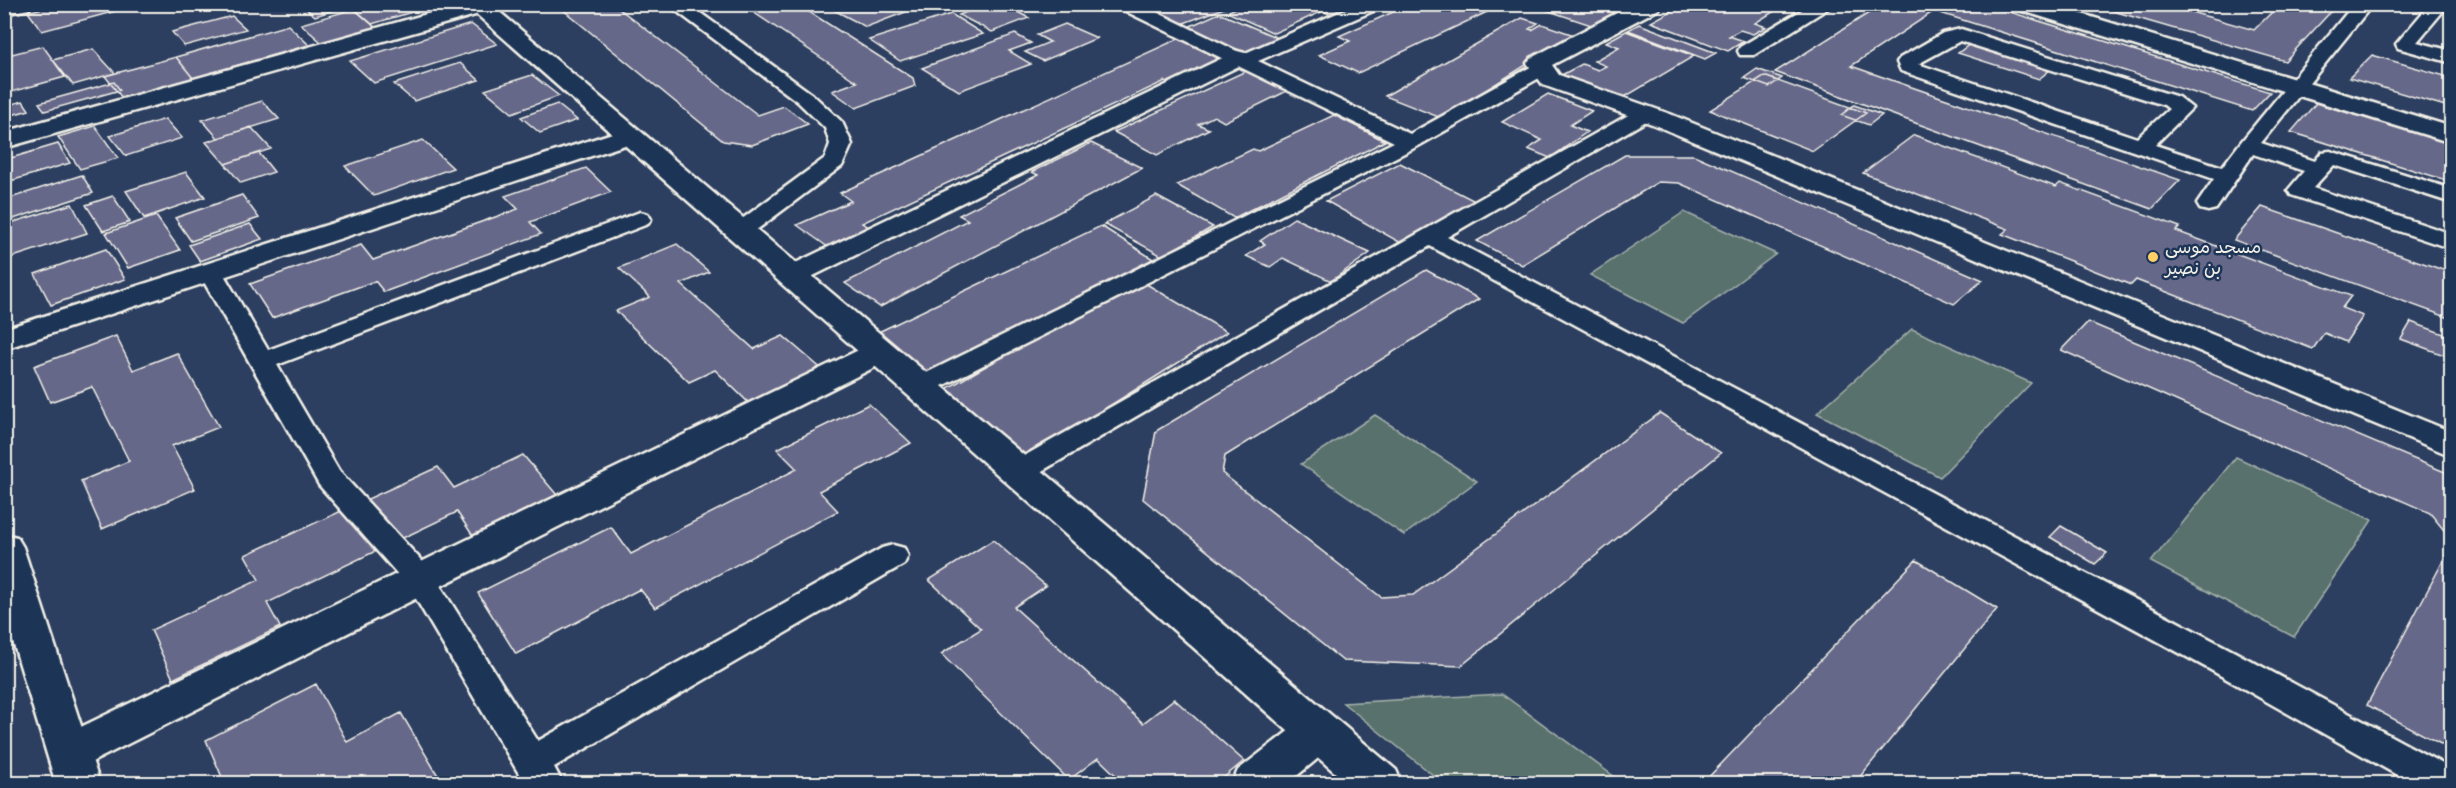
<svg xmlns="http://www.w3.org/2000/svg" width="2456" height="788" font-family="Mynerve,'Playpen Sans Arabic',sans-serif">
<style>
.green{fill:#58716d;stroke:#a6b1aa;stroke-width:1.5}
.building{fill:#66678a;stroke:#f4f1e8;stroke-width:1.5}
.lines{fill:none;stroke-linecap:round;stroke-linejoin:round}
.service-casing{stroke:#f4f1e8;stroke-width:5}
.minor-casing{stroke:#f4f1e8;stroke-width:5}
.secondary-casing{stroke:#f4f1e8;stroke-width:5}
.service{fill:#1d3557;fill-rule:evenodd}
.minor{fill:#1d3557;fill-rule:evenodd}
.secondary{fill:#1d3557;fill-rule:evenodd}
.poi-dot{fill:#ffd166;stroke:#1d3557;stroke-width:2}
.labels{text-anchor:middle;stroke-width:5;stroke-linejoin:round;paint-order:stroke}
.poi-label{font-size:18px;fill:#f4f1e8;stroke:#1d3557;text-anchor:start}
</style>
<rect width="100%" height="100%" fill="#2c3f61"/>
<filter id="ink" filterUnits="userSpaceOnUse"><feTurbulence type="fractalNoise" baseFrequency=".0167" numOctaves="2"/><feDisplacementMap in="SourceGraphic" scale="12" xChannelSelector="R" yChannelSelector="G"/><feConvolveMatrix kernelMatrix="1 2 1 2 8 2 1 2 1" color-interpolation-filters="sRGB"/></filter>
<g filter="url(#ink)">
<path class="green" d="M1684,212l92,42 -93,69 -93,-48z
M1912,329l119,54 -91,94 -123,-64z
M1375,415l102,66 -73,54 -103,-71z
M2236,457l136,63 -78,117 -143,-75z
M1502,694l121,89h-180l-100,-80z"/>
<path class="building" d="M57,4h85l-100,27 -14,-19z
M300,4h55l-40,12z
M376,4h49l4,3 -57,17 -16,-14z
M556,4h57l145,111 26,-9 24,18 -56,21 -29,-4z
M741,4h56l116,74 2,8 -59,22 -24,-17 25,-9z
M849,4h42l4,3 20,-3 4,3 -53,20 -32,-17z
M987,4h15l27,14 -37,14 -33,-17z
M1135,4h100l-59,22z
M1245,4h114l-25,12 -11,-5 -49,22 -47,-21z
M1411,4h93l-146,69 -39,-18 31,-14 -11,-5z
M1541,4h50l31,11 -22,13 -63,-21z
M1684,4h102l-31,19 11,4 -13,7 -13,-4 -11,6 15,5 -16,10 -77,-29z
M1883,4h101l286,88 -18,19 -318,-100 -83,55 329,114 -28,29 -377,-137z
M2089,4h74l91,26 26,-26h58l-53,57z
M354,9l22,19 -54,15 -21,-19z
M1219,13l59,25 -32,15 -60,-25z
M951,14l32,20 -83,27 -31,-21z
M232,16l14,13 -62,17 -12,-14z
M1522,18l16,5 -9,6 3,1 10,-6 32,11 -133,83 -56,-22z
M471,24l26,20 -123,39 -24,-22z
M1065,24l32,14 -54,23 -18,-9 25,-10 -13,-7z
M1639,24l77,29 -11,6 -77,-29z
M288,25l21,20 -116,33 -17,-21z
M1626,31l68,25 -76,45 -60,-24 24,-13 16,6 8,-4 -12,-5 25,-14 -13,-5z
M1015,34l16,9 -22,8 22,13 -72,27 -37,-23z
M1180,38l43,19 -54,26 -4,-2 -303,142 12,7 -42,20 -35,-25 54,-24 -11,-8z
M1970,44l81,25 -12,10 -81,-26z
M43,46l22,31 -61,17v-38z
M93,49l22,24 -42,12 -20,-25z
M2372,55l80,23v30l-103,-30z
M176,57l17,21 -71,20 -17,-22z
M460,63l19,17 -65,21 -20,-17z
M1757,69l25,9 -13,9 -25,-9z
M1248,70l43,19 -67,33 -10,-6 -16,8 11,5 -52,26 -43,-23z
M532,75l27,21 -47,17 -27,-23z
M1764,76l102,37 -53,38 -103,-41z
M114,82l6,8 -75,21 -6,-8z
M1548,94l44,17 -22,14 17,7 -37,26 -22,-9 14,-9 -40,-18z
M23,101l6,9 -21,6 -4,-10z
M262,101l17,18 -61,19 -16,-18z
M2316,103l136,41v38l-161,-50z
M557,104l20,16 -37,13 -19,-16z
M1854,105l28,10 -13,10 -28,-10z
M1334,115l51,26 -151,77 -57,-33 76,-36 5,2z
M165,119l17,19 -56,18 -16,-20z
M95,126l23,32 -38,11 -22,-32z
M251,127l20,22 -46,15 -19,-22z
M1914,135l142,52 4,-4 120,44 -4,4 175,65 -9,12 21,8 -17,26 -22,-9 -11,16 -177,-69 -5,5 -129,-51 6,-5 -145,-56z
M423,140l30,28 -79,28 -29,-30z
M1091,143l51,25 -262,139 -35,-24 123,-63 -9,-5 79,-40 -6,-3z
M58,144l12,19 -66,20v-23z
M259,153l15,19 -33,11 -16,-19z
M1625,155h69l289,125 -29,24 -275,-121 -21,-1 -136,83 -45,-24z
M1400,163l75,38 -74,42 -75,-42z
M586,168l25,24 -81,30 11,12 -157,58 -9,-11 -103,37 -22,-34 111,-39 12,15 145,-51 -13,-13z
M186,172l19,25 -61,21 -18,-27z
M82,175l11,18 -89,29v-22z
M242,195l17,23 -68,23 -16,-23z
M113,196l17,26 -27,9 -17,-26z
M1156,196l57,31 -51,29 -58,-32z
M72,204l15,29 -83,27v-35z
M2262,207l190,66v46l-218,-79z
M156,216l24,34 -52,18 -22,-35z
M1294,218l76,35 -39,28 -48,-23 -13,9 -24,-11 19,-12 -5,-3z
M250,224l12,15 -62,22 -11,-16z
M1101,226l52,33 -234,118 -49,-41z
M677,244l32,28 -28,12 73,65 29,-13 41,35 -72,35 -37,-36 -26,12 -73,-71 34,-14 -31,-29z
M106,249l19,30 -74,26 -16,-31z
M1426,270l53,29 -254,157 -3,17 159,124 32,-2 247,-182 61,40 -260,213 -118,-5 -200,-162 13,-68z
M1138,279l89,53 -200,126 -88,-65z
M2088,322l364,153v65l-22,-27 -369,-163z
M2411,322l41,15v21l-51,-19z
M116,336l17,34 44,-17 42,74 -47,19 23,43 -93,40 -21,-48 48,-20 -37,-74 -42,15 -16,-36z
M869,404l42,39 -92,48 19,20 -183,97 -15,-19 -124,65 -38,-61 133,-66 20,27 166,-85 -20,-20z
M523,455l34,40 -84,41 -16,-24 -190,91 13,24 -107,52 -22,-49 108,-50 -14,-25 193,-88 16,21z
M2061,526l46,27 -12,11 -45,-27z
M993,540l53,46 -32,21 129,116 31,-24 70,62 -28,23h-91l-27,-26 -29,22 -128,-126 40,-25 -52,-49z
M2452,544v206l-85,-45z
M1916,560l81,49 -143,175h-152z
M316,684l31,58 54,-29 42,71h-150l-1,-3 -4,3h-63l-19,-44z"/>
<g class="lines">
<g class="service-casing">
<path id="service" d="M667,4h21l124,90 30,28 10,22 -10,22 -95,71 -8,2 -8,-2 -4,-5 4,-5 94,-69 5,-14 -5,-16 -27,-26z
M1116,4h24l103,50 115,-50h25l-3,4 -122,53 152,73 126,-70h14l3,4 -3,4 -132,74 -490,247 -9,3 -9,-3 -4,-6 4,-6 484,-239 -275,-134z
M1812,4h23l-81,51h-14l-2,-4 2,-4z
M2354,4h19l-112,139 54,18 7,-9 8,-1 122,38v14l-118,-38 -21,23 139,46v15l-161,-54 -3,-5 16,-19 -51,-17 -37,55 -8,2 -8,-2 -3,-5 17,-25 -313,-108 -4,-9 3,-4 43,-25 18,-4 217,68 14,11 -37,37 67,22 19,-25zM1960,41l204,64 5,4 -32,29 -219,-74z
M2430,4h19l-32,38 35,9v12l-54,-15 -2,-4z
M1646,107l7,2 3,4 -3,4 -206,120 786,414 219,118v15h-39l-204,-115 -779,-423 -402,233 -10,3 -10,-3 -4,-7 4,-7 631,-356z
M640,212l8,2 3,5 -3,5 -371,141 62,106 92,100 107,170 344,-193 11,-3 11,3 4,8 -4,8 -350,203 9,17h-38l-116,-197 -90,-102 -120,-212 3,-5 9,-2 9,2 48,82z"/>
</g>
<g class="minor-casing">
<path id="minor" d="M4,4h28l-3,5 -25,5z
M463,4h24l2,3 -3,5 -482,136v-16z
M1634,4h28l-3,5 -107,56 7,10 111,39 782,318v24l-800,-332 -109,-39 -16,-22 4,-5z
M1237,51l8,2 4,5 -4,5 -444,219 -10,3 -10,-3 -5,-6 5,-6z
M628,128l9,3 4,5 -4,5 -633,208v-20z
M880,342l11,3 5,7 -5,7 -807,407 -15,5 -15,-5 -7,-13 7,-13 815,-395z
M1319,714l15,5 6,13 -6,13 -47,39h-55l6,-14 66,-51z"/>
</g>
<g class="secondary-casing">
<path id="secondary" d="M465,4h25l906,766 6,14h-54z
M2013,4h36l403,123v16l-436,-134z
M4,534l13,3 6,10 77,237h-44l-52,-172z"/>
</g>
<use href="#service" class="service"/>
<use href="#minor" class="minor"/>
<use href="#secondary" class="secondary"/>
</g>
</g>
<circle class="poi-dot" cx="2153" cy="257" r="6"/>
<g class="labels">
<g class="poi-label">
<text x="2165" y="253">مسجد موسى<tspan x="2165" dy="21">بن نصير</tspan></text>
</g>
</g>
<rect width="2456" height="788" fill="none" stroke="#1d3557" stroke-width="24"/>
<rect x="12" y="12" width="2432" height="764" fill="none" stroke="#f4f1e8" stroke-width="2" filter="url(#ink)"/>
</svg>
